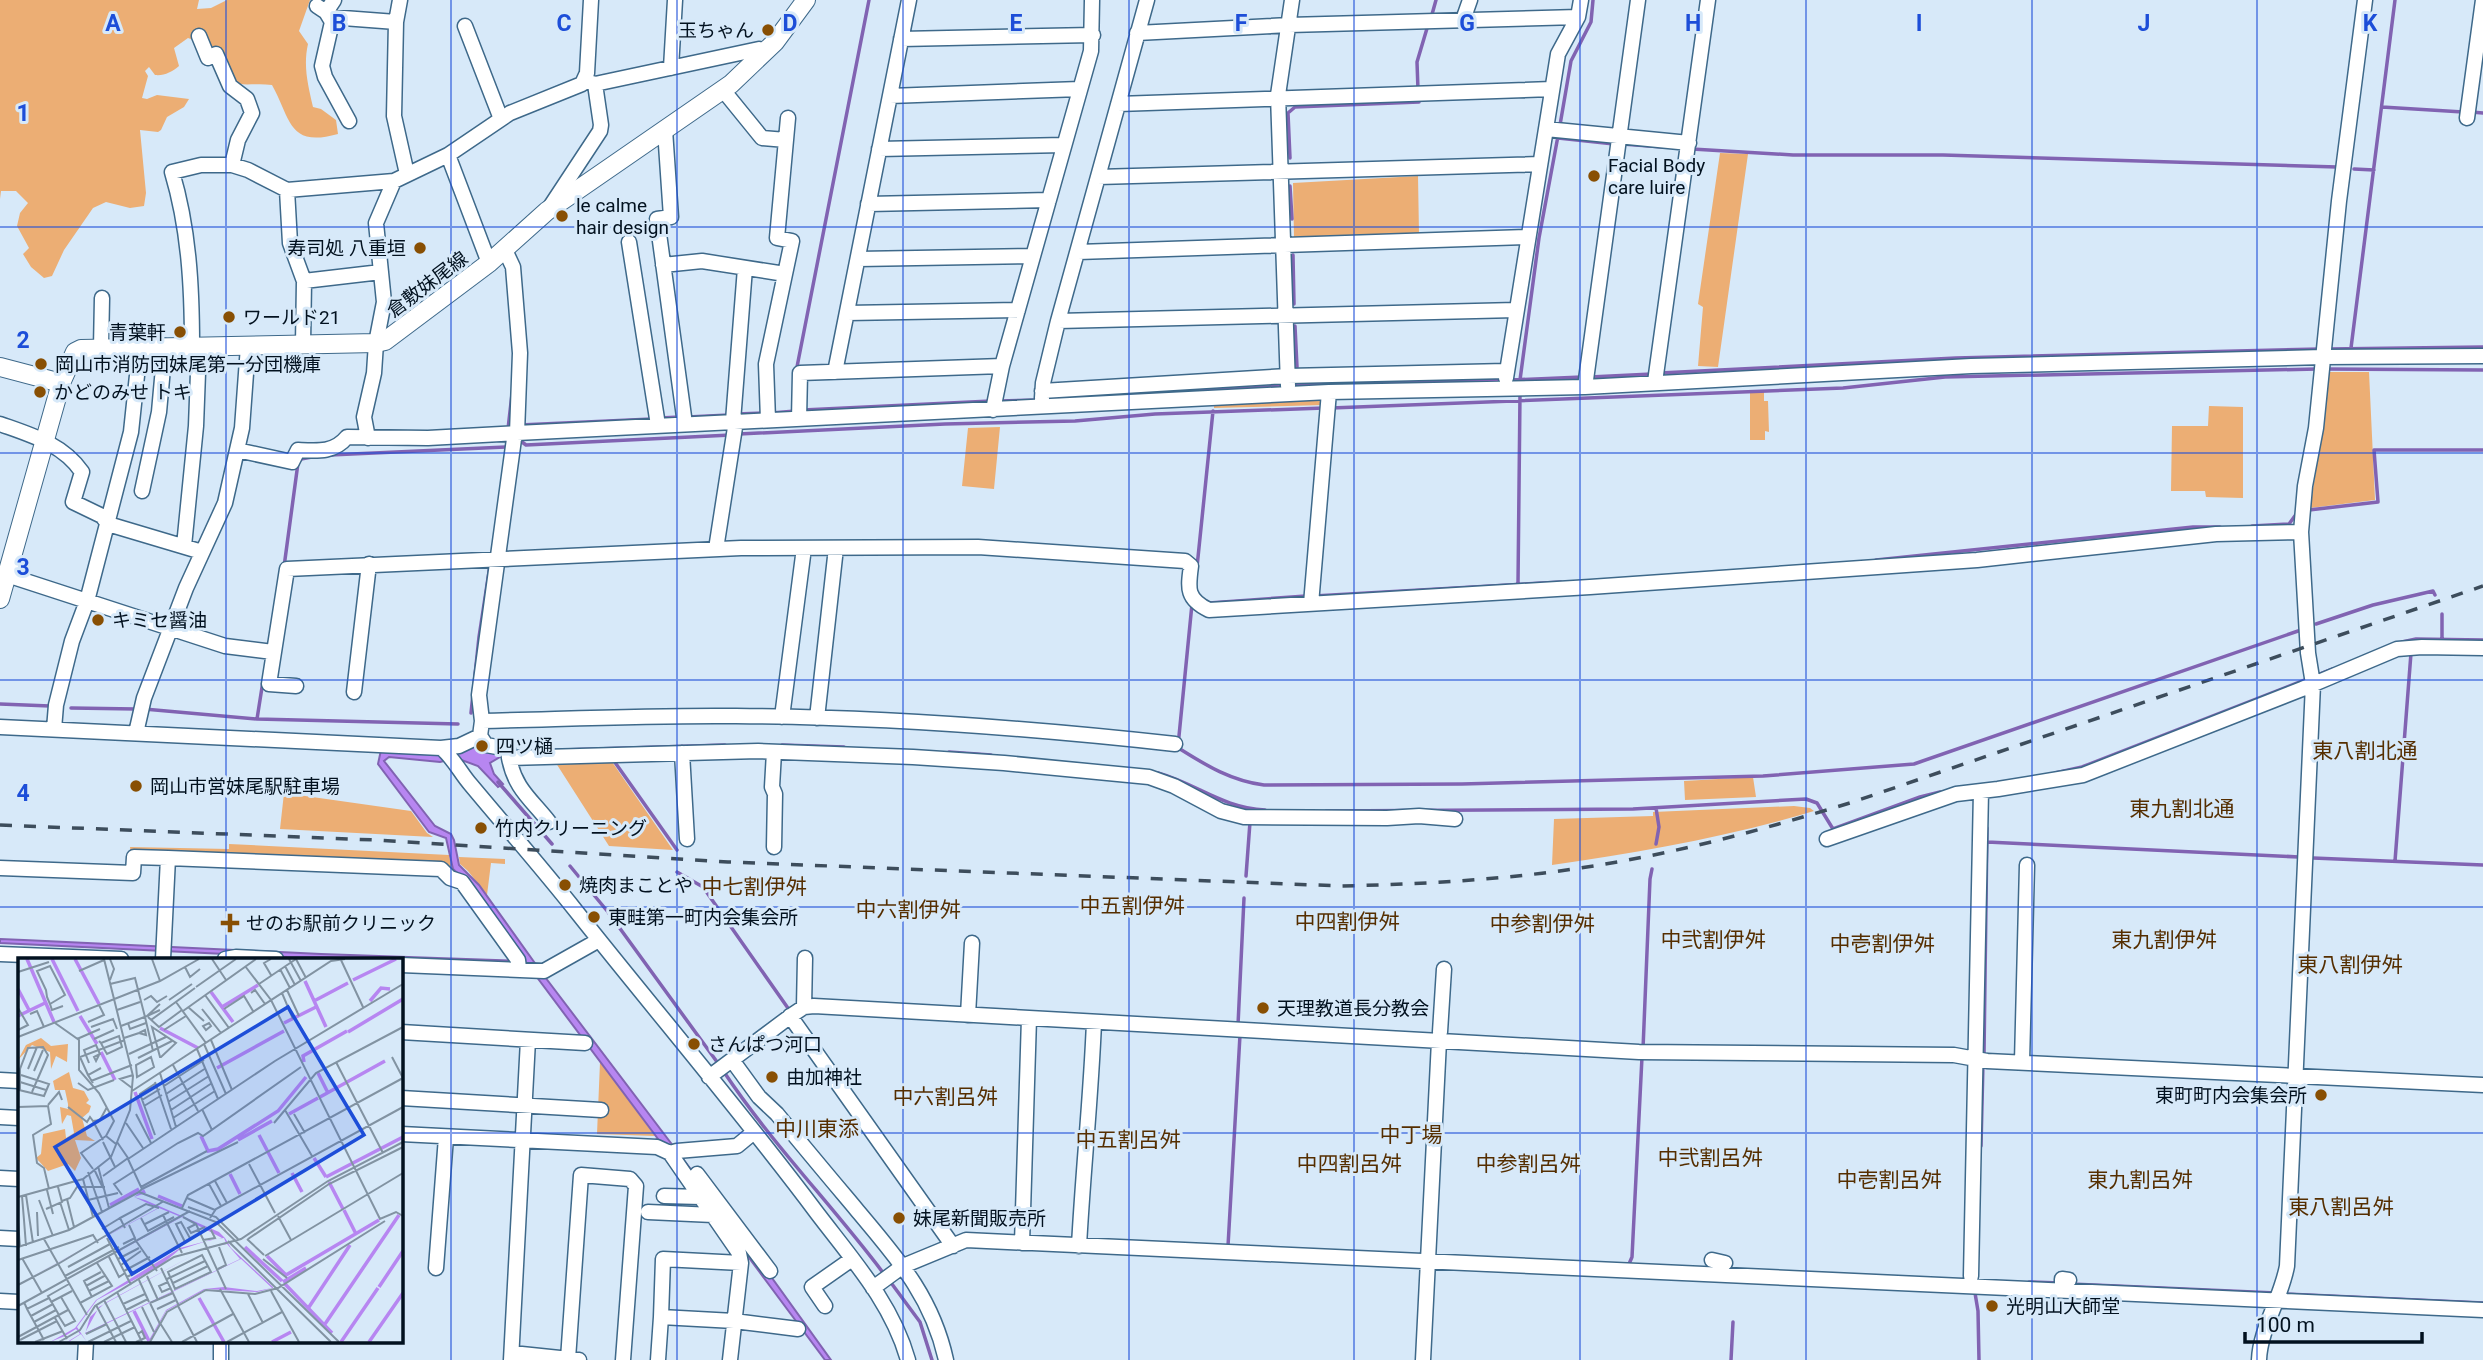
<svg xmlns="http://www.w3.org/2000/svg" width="2483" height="1360" font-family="Roboto,'Noto Sans JP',sans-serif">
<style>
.green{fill:#ecae74}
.water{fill:#b786f1;stroke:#8163b2;stroke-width:2}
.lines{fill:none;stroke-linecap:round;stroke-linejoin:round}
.stream{stroke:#8163b2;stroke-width:3.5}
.minor-casing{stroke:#3e698a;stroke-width:17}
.major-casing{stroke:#3e698a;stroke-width:20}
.minor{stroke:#fff;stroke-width:14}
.major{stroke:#fff;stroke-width:18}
.rail{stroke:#3d4d5c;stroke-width:3.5;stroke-dasharray:12 12;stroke-linecap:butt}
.grid{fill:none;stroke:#1d4ed8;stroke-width:2;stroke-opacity:0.55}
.poi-dot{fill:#884f03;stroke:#d7e9f9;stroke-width:2.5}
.labels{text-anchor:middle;stroke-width:6;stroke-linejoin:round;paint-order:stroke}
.poi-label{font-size:19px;fill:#02111f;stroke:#d7e9f9;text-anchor:start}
.street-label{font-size:19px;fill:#02111f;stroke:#d7e9f9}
.neighbourhood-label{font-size:21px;fill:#552e00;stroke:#d7e9f9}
.inset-river{fill:none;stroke:#b786f1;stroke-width:3.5}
.inset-road{fill:none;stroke:#8293a2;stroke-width:2}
.view{fill:#1d4ed8;fill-opacity:0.15;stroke:#1d4ed8;stroke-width:3.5}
.inset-edge{fill:none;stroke:#02111f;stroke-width:3.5}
.grid-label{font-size:23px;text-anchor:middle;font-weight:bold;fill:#1d4ed8;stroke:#d7e9f9;stroke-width:6;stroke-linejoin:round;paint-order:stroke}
</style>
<rect width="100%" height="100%" fill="#d7e9f9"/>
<path class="green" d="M0,0h199l-2,9 14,-1 16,-8h83l-11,31 9,13c-5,22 0,41 5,63l8,2 15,11 2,14c-50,14 -47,-15 -66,-49 -14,-2 -27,1 -40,-2l-4,-11v-12c-22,-2 -21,-16 -40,-22l-14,10 5,18c-7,6 -15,10 -24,9l-6,-8 -4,4 3,5 -6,22 5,1 10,-4 32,4 -5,8 -17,10 -6,13 -3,2 -18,-2 6,63 -2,13 -14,2 -24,-6 -13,6 -29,42 -12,26 -8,2 -13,-11 -8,-13 6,-6 -12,-22 3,-13 8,-10 -12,-12h-15l-1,8z
M1720,153l28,1 -30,213 -20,-1 5,-59 -5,-3z
M1418,176l1,58 -125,3 -1,-54z
M2327,372h42l6,128 -65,8 13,-83z
M1764,392v9h4l1,31 -4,-1v9h-15v-47z
M1324,398v7l-110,3v-5z
M2209,406l34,1v91l-37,-1 -1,-6h-34l1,-65h36z
M1000,427l-6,62 -32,-3 6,-58z
M610,759l63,91 -64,-4 -55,-86z
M1753,777l3,20 -71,3 -1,-19z
M284,793l127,18 16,22 6,4 -153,-8z
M1794,806l16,2 4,3c-86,26 -174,41 -262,54l2,-46 99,-3v-4z
M229,844l220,11 3,15 11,9 -8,-3 -324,-22 -1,-7 99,2z
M459,857l46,2v5l-14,-1 -4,32 -19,-24 -8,-7z
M600,1062l55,74 -58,-2z"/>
<path class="water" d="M476,743l3,6 20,3 1,5 -10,6 4,11 9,10 -5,3 -20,-21 -22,-8 -16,4 -51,-5 -5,4 51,65 16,8 3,6 5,25 20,20 63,88 207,273 82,114h-6l-157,-211 -267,-18v-4l251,14 6,-2 -128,-171 -129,-9 -114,-2 -287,-14v-4l24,1 297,14 201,7 -56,-80 -13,-12 -7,-31 -17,-6 -51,-68 3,-14z"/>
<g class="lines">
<path class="stream" d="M1431,18l5,-18
M1418,90l-1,-28 11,-37
M2382,107l81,5
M2471,112l12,1
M1560,125l11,-64 20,-39 2,-22
M1558,138l56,6
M1622,144l41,3
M1692,149l101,6h150l394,12
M1290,158l-2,-45 7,-6 124,-5
M2354,169l20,1
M1290,186l2,33
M1293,255l1,49
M1295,326l2,41
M2351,348l44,-348
M2328,349l155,-2
M2324,369l159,1
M796,372l73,-372
M1660,373l296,-15 364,-9
M1590,377l62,-3
M1509,380l73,-3
M1520,380l19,-142 19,-102
M1292,385l210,-5
M1058,399l227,-13
M999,401l41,-1
M1331,408l512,-20 102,-11 372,-8
M803,410l188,-9
M772,413l23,-2
M737,414l27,-1
M688,417l41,-2
M660,418l20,-1
M520,425l132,-6
M508,429l4,-35
M739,434l206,-10 130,-3 80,-7 169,-6
M518,439l8,6 205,-10
M330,455l176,-8
M2309,510l69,-8 -4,-52h109
M2252,526l37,-2 8,-11
M1876,560l317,-33h27
M284,567l14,-104 3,-4 11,-2
M1197,567l16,-156
M1518,584l2,-190
M1314,596l247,-14
M1206,601l3,2 97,-7
M1192,604l-14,142 2,3c27,17 52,32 84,36l198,-1 301,-8 151,-12 387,-134
M2442,614v25
M2316,624l57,-19 60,-14 2,4
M2402,642l14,-3 67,1
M2317,675l15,-6
M0,704l50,2
M71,708l65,1
M144,709l113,10 201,5
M471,713l8,-76 11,-72
M257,719l6,-38
M782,745l62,2
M530,751l195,-6
M949,752l42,3
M614,761l63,89
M1158,773c39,11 65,35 107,37
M2055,773l27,-6 228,-89
M498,782l54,62
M1656,808l3,19 -3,17
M1326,811l307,-2 173,-10 11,4 16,26 87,-32 20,-5
M1987,842l312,15
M2313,858l170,7
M2395,861l16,-208
M570,866l38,46 112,154
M677,872l26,15 87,124
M1246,876l4,-54
M1238,1025l6,-127
M1643,1049l7,-170 2,-10
M1984,1055l3,-227
M724,1072c48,72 109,134 160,202
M1981,1146l2,-83
M1228,1246l12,-211
M1629,1264l3,-7 10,-200
M889,1280l31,42 12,38
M2029,1282l31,1
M2071,1284l205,9
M1975,1293l3,18 1,49
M2284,1294l199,9
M1731,1360l2,-38"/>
<g class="minor-casing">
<path id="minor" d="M400,0l-4,22 -2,94 13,58
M317,6l9,6 6,10 -10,44 3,11 24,44
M326,12l8,-12
M330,17l66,5
M1463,20l7,-20
M465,26l36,93
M1137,33l152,-8 289,-8
M199,36l9,22 8,-4 14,32 17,13 5,14 -14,27 -6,25
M901,39l192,-4
M671,68l4,-68
M584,80l11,4 164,-35 8,2
M723,90l39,48 24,2
M890,96l190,-7
M1118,104l434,-15
M2467,118l16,-118
M1546,129l143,14
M665,130l6,87 -14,2 28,205
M879,149l185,-4
M1098,177l442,-13
M287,190l3,53 14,38 -1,63
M868,204l181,-4
M548,210l52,-79 1,-6 -6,-41
M629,242l29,183
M1078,252l450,-15
M858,259l175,-3
M489,263l-41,-108 62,-42 72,-29 5,-11 4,-73
M663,265l39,-4 83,13
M304,281l77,-9
M847,313l171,-3
M1058,321l458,-11
M192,346c0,-59 -3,-117 -20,-174l29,-7h31l16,5 39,20 107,-9 54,-26
M101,348l1,-50
M835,372l74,-372
M1506,378l52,-324 20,-37 3,-17
M1655,382l53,-382
M1288,386l-10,-291 14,-95
M1585,387l53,-387
M1042,391l246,-15 218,-5
M1042,398l1,-15 15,-62 89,-321
M993,410l9,-44 89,-315 1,-51
M799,419l1,-46 202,-7
M768,420l-2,-56 26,-123 -15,-3 11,-120
M733,421l12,-153
M0,424c31,11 63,20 82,48l-9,30 29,14 6,8 94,28
M368,438l-4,-21 10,-44 2,-30 8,-41 -8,-79 18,-42
M237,450l55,12 6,-12c19,1 36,3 49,-13l81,1 89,-5 3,-80 -7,-86 -8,-17
M142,491l17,-79 6,-66
M184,546l12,-120 3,-80
M716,549l20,-128
M7,575l218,71 48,6
M1311,604l18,-212
M296,686l-27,-2 18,-115 454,-21 237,-1 207,14 6,5c-3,22 -5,33 18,44l381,-23 387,-27 239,-26 85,-2
M354,692l15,-128
M782,717l22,-169
M817,718l19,-170
M482,721c85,-2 169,-6 254,-5 147,1 294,12 439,28
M0,727l441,21
M54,729l2,-24 16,-64 15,-40 44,-169 9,-85
M136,733l8,-35 42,-110 39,-85 17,-75 6,-82
M480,736l6,9 22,4 1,9 249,-7 155,6 91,6 145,14 25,9 47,25 23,6 143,1 32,-2 36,3
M682,753l5,86
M509,758c6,31 22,41 40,64
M1827,839l129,-45 42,-5 85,-14 219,-86 95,-40 25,-2 61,1
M774,847l1,-53 -3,-7 2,-35
M0,868l133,5 1,-16 34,1
M0,954l121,5
M163,959l5,-101 273,11 9,9 12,4 56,78 1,8
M225,959l11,-2 40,2
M401,965l143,6 55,-31
M804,1007l1,-49
M968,1015l4,-72
M790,1016l163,230
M401,1032l184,11
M1440,1032l4,-63
M732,1060l27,37 18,17c26,32 53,64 79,95 41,49 76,87 90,151
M2022,1062l5,-197
M709,1077l83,-62 12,-8 10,-1 825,46 315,3 33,6 496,24
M0,1080l19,1
M401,1098l200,12
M0,1117l19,1
M401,1134l256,13 13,6 69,100 2,10 -11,97
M670,1153l7,-2 60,-5 17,-14
M697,1174l73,97
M0,1178l19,1
M664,1196l37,1
M648,1212l65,3
M0,1238l19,1
M1022,1243l7,-225
M1079,1246c4,-75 12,-149 15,-224
M1712,1260l13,3
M741,1263l-78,-4 -2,58 73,4 64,8
M436,1268l10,-131
M1971,1276l10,-485
M873,1288l30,-22 63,-26 1517,70
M2062,1291v-12l7,1
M0,1301l19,1
M825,1306l-13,-19 40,-28
M512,1353l67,7
M568,1359l13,-184 49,4 6,7 -13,174
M85,1360l1,-19
M221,1360v-19
M511,1360l17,-320
M658,1360l3,-43
M908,1360c-16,-57 -56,-101 -91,-147 -77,-103 -161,-201 -241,-302 -34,-43 -70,-84 -105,-126 -10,-11 -18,-28 -30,-37l18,-2 21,-10 2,-15 -3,-26 35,-256 3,-6 812,-41 256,-5 386,-21 352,-9 160,-1
M1423,1360l16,-319
M2259,1360c1,-31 22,-61 28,-94l26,-582 -5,-31 -7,-121 4,-46 11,-58 23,-227 26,-201"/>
</g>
<g class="major-casing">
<path id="major" d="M0,367l61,16
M0,599l61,-216 14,-31 6,-3 295,-6 9,-2 104,-78 58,-52 184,-127 44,-42 31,-42"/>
</g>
<use href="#minor" class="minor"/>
<use href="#major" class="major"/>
<path class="rail" d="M0,825l375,15 353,22 613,24c89,-2 177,-7 264,-22 85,-14 166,-37 248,-62l630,-216"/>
</g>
<path class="grid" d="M226,0v959M451,0v1360M677,0v1360M903,0v1360M1129,0v1360M1354,0v1360M1580,0v1360M1806,0v1360M2032,0v1360M2257,0v1360M0,227h2483M0,453h2483M0,680h2483M0,907h2483M0,1133h19M401,1133h2082M226,1341v19"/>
<g class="poi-dot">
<circle cx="768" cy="30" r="7"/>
<circle cx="1594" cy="176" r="7"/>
<circle cx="562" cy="216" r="7"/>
<circle cx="420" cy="248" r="7"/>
<circle cx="229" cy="317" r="7"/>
<circle cx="180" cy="332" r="7"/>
<circle cx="41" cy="364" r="7"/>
<circle cx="40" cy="392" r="7"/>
<circle cx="98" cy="620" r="7"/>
<circle cx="482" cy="746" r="7"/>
<circle cx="136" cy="786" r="7"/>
<circle cx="481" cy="828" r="7"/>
<circle cx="565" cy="885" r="7"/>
<circle cx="594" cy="917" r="7"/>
<path d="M226.5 912.5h7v7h7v7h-7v7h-7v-7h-7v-7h7z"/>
<circle cx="1263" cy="1008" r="7"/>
<circle cx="694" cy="1044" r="7"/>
<circle cx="772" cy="1077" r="7"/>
<circle cx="2321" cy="1095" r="7"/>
<circle cx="899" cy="1218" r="7"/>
<circle cx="1992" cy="1306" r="7"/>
</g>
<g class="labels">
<g class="poi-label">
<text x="754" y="37" text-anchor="end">玉ちゃん</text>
<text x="1608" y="172">Facial Body<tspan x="1608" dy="22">care luire</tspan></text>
<text x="576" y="212">le calme<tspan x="576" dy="22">hair design</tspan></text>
<text x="406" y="255" text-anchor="end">寿司処 八重垣</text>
<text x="243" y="324">ワールド21</text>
<text x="166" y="339" text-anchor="end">青葉軒</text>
<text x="55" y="371">岡山市消防団妹尾第一分団機庫</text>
<text x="54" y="399">かどのみせ トキ</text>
<text x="112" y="627">キミセ醤油</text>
<text x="496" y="753">四ツ樋</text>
<text x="150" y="793">岡山市営妹尾駅駐車場</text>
<text x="495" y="835">竹内クリーニング</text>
<text x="579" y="892">焼肉まことや</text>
<text x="608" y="924">東畦第一町内会集会所</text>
<text x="246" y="930">せのお駅前クリニック</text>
<text x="1277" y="1015">天理教道長分教会</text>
<text x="708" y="1051">さんぱつ河口</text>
<text x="786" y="1084">由加神社</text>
<text x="2307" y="1102" text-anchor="end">東町町内会集会所</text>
<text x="913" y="1225">妹尾新聞販売所</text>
<text x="2006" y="1313">光明山大師堂</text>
</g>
<g class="street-label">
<text transform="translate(427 284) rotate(-37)" y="7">倉敷妹尾線</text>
</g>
<g class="neighbourhood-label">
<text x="2365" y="758">東八割北通</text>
<text x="2182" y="816">東九割北通</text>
<text x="754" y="894">中七割伊舛</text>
<text x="1132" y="913">中五割伊舛</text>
<text x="908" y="917">中六割伊舛</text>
<text x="1347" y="929">中四割伊舛</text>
<text x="1542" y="931">中参割伊舛</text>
<text x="1713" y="947">中弐割伊舛</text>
<text x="2164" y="947">東九割伊舛</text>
<text x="1882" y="951">中壱割伊舛</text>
<text x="2350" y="972">東八割伊舛</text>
<text x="945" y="1104">中六割呂舛</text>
<text x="817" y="1136">中川東添</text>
<text x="1411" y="1142">中丁場</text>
<text x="1128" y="1147">中五割呂舛</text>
<text x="1710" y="1165">中弐割呂舛</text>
<text x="1349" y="1171">中四割呂舛</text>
<text x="1528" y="1171">中参割呂舛</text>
<text x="1889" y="1187">中壱割呂舛</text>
<text x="2140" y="1187">東九割呂舛</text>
<text x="2341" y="1214">東八割呂舛</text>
</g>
</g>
<g transform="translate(18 958)">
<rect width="385" height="385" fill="#d7e9f9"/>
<path d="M23,80l10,8 17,-2 -1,18 -11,-6 -5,13 -1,-17 -18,-7 -14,15 8,-15zM51,114l4,16 11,3 5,9 -3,3 5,3 -2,6 -7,6 5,18 8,5 -20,-1 6,18 -6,13 -7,-7 -20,7 -12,-13 5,-4 2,-20 22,-5 1,9 8,-5 -3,-17 -4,-1 -5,9 -2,-17 8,2v-5l-3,-14h-10l-2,-9z" fill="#ecae74"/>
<path d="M126,231l2,4 -12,4 11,3 74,32 6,6 6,10 42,39v1l-16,4 -51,-3 -40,22 -15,28 -3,3 18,-32 38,-21 20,-2 33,4 15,-3 -31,-29 -156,75 5,-17 15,-14 103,-56 18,-4 -2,-5 -14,2 -31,10 -19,16 -63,34 -20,27 10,15 -6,-8 -11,7 -3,1 13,-8 -4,-5 -11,7 -15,6 25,-14 21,-28 84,-52 23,-6 19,-4 -40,-21 -164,89 163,-89 -22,-9 -141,76 140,-76 -24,-11zM209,286l13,15 -155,74 14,-26 107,-59z" fill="#b786f1" fill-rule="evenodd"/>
<path class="inset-river" d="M9,1l27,63M34,1l26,52M57,1l24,45M335,22l43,-21M287,23l21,46M0,31l11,21M193,34l22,30M296,43l34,-18M352,43l11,-13 9,1M204,49l36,-22M0,58l27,-13M62,58l17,28M266,65l32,-16M142,70l38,20M330,74l55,-33M83,94l14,28M286,104l-1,-6 44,-25M199,110l67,-37M300,115l10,20M117,134l17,47M302,139l65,-36M271,156l29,-16M241,177l20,38M183,178l7,15 10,-2 60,-38 28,-34M220,182l34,-19M296,200l12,19M274,215l10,19M212,216l10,20M308,219l77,-40M311,224l14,27M140,238l24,10M92,247l29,-16M326,252l12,24M227,289l37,34M249,298l19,19 93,-55M265,324l23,-14M267,326l47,49M361,329l24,-36M181,340l25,44M291,349l41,-62M116,353l15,30M307,366l74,-109M254,384l19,-10M323,384l37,-54M351,384l34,-49"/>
<path class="inset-road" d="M86,1l10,40M134,1l8,22M194,1l14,21M253,1l-7,4 7,12M271,1l12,22M278,1l10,19M323,2l22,47M227,8l26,34 109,219 16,-7 7,4M267,8l10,19M167,9l5,10 10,-8M262,11l10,19M61,13l25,-11M0,14l31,-10M92,22l4,-11 -4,-10M92,26l25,-6 10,39M241,26l37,-25M178,29l40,-28M269,32l12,26M233,35l4,-3 10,14M264,35l11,26M187,37l24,33M126,42l7,-4 6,6 10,-6M151,42l23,-16M158,44l30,41M32,46l15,-9 -15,-29 -13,5 9,19 1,7 3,7 2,6 11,-4M142,46l-13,12 13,-6M170,49l16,14M0,50l10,17 -10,5M184,51l19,24M206,51l20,-13 9,15M99,52l23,-8M165,53l73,-52M12,56l7,-3 7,16M127,59l8,34M130,59l11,10 23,-17M133,62l44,-32M70,64l16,-7 -5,-10M37,65l24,17v30l20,23 15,28 -8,15 10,8M110,65l2,6 16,-6M191,65l2,3 -5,4 -3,-4zM103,68l26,-10M73,69l22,-8 4,10M134,69l24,16 -15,14h-1zM146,72l22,-14M0,79l142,-56 39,-22M106,80l15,-5 6,-3 1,5 -7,-2M59,81l23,-10M76,81l20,-9M193,82l21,50M81,83l2,2 3,6 3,5 15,-7 -3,-11 -18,7M186,86l22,50M179,91l21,50M111,96l37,-17M133,99l3,10 -17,10 -1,-12zM374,99l11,21M120,100l34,-17M318,104l47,91M71,105l-5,-13 12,-5 4,9 -6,3 2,4 3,-6M155,107l25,46M10,111l9,-22M16,113l9,-21M142,115l16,54M70,117l-8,-18 45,-17M73,123l41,-16M2,124l26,8M137,124l16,47M60,125l10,7 26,-10M75,125l-5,-8 13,-7M146,128l40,-26M114,130l-12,-9 13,-4M1,132l25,6 5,-12 -28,-9M2,132v-21l8,-21 15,-1 5,8 -16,37M114,133l199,-130 14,-2M148,136l40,-26M124,142l18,-11M150,144l41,-26M30,147l11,-13 3,8M126,148l18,-11M0,149l30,-1 3,18 -18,11 4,28 7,5 5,21M50,149l19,15 3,-5 3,4M184,151l10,21M153,152l41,-27M267,152l27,46M118,156l15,29M276,156l11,19M155,160l42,-27M108,165l17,25M256,165l42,-50 87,-46M137,177l-15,-41 16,-11M85,182l-10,-19 7,-1 7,-13M85,184l12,25M231,206l26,49M80,208l11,42M75,211l-12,-16 25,-17M76,211l9,19M70,214l14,40M85,218l25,-18 -11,-16M65,221l10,38M197,223l12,22M191,226l12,22M123,229l66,-36M124,231l96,-47M29,232l6,24M8,237l7,48M104,237l-8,-11 64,-41 20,-10 5,3 98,-69M4,238l2,24M0,239l65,-18 28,-22 19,-47 3,-34 -19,-77M169,240l28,12M49,241l7,28M21,242l14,36M70,242l30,-7M44,243l8,-3 7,-11h28M42,244l9,28M170,249l28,10 22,22M164,250l6,-13 215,-117M28,251l16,-7 -4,-15M19,254l1,24M145,257l19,38M260,258l13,24M165,259l13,7 30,65M123,260l7,13 26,-14M192,260l6,-9 187,-102M6,262l2,26M0,264l2,25M127,266l24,-12M178,266l-8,4 3,5 14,-6M107,270l-5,-10 26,-14 13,4M84,271l18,-11M89,280l24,47M116,280l23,33M26,281l43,76M229,281l17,16M230,281l81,-55 74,-37M185,282l12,-2 -4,-8M210,283l103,101M167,284l-9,-18 5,-2 10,18M105,286l12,-6 -6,-13M0,289l51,-17 70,-38M184,297l9,17 -36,17 -7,-17zM247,298l138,-83M91,299l10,20 6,-4M4,300l20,35M100,301l21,-11M245,301l24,19M0,302l75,-25 5,8M40,306l106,-63M103,307l20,-14M50,309l42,-23M143,310l18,38M200,311l8,-4 -7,-18M106,313l26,-14M47,318l54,-29M129,318l11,24M109,319l26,-14M149,321l38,-18M121,322l10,22M150,324l-9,4 3,6 9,-4M155,325l35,-17M0,327l40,-21M68,328l20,-11M202,331l29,53M71,333l20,-10M253,333l28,51M99,334l25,50M230,336l15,29M74,339l-8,-16 17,-9M86,342l22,42M6,344l3,7 22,-11M33,344l21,-11M62,345l32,-17 -15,-23M132,345l23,-10M132,345l10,21M105,346l22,-10M78,347l20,37M0,348l172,-95M160,348l19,36M124,349l12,25M9,351l17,31M139,351l19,-9M108,352l22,-11M40,357l7,11 10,-5 -14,-24M41,357l-11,-19 21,-12M13,358l22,-12M37,360l12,21M16,364l22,-12M142,365l12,19M68,376l21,-10M0,379l50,-27M2,382l37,-19M17,384l28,-11M41,384l21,-12 15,-24 79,-49 67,-18 87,-58 75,-39M70,384l43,-21M86,384l31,-15M118,384l9,-4 -3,-7 -4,3M132,384l17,-30 39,-22 49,4 23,-6 107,-67M164,384l51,-28M209,384l55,-30M321,384l-123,-120 -77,-30 3,-3 -14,-30 147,-98 128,-77"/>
<path class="view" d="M270,49l76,128 -232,139 -77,-127z"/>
<rect width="385" height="385" class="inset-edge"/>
</g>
<g class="grid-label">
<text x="113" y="31">A</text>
<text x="339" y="31">B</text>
<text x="564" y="31">C</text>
<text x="790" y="31">D</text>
<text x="1016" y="31">E</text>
<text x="1241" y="31">F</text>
<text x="1467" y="31">G</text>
<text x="1693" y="31">H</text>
<text x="1919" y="31">I</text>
<text x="2144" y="31">J</text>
<text x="2370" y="31">K</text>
<text x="23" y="121">1</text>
<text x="23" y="348">2</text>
<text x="23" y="575">3</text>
<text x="23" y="801">4</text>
</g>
<path d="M2245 1332v10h177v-10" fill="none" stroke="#02111f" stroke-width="3.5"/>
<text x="2256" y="1332" font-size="21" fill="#02111f" stroke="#d7e9f9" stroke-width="5" paint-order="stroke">100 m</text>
</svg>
